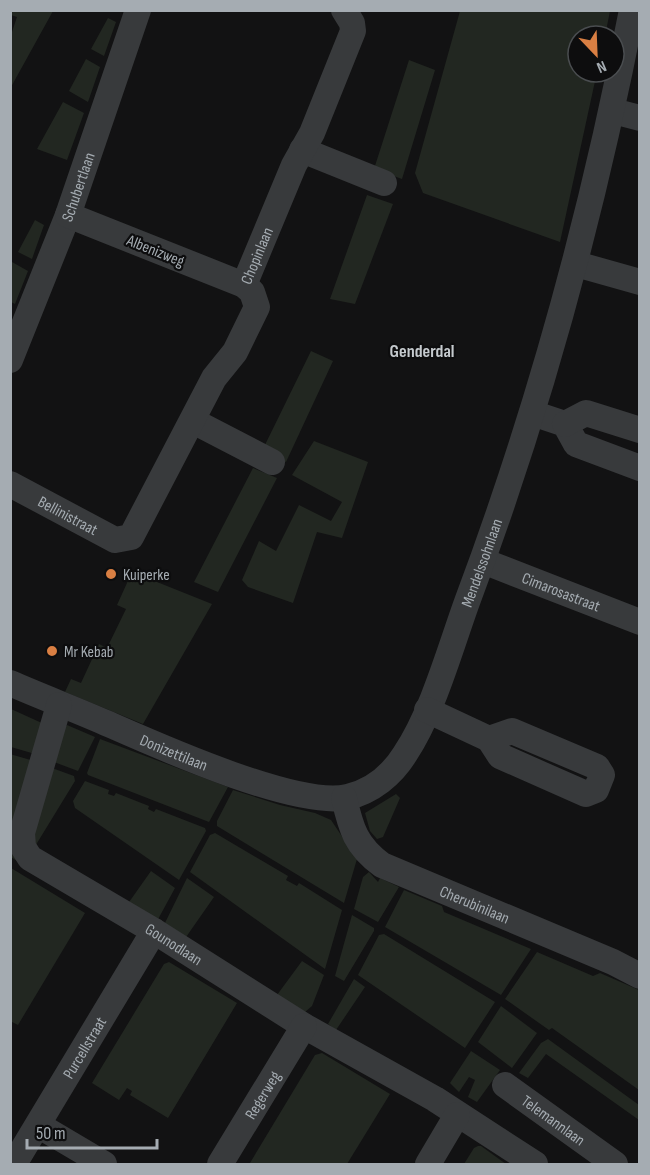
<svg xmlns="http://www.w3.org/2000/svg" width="650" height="1175" font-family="'Sofia Sans Condensed',sans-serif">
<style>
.green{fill:#222721}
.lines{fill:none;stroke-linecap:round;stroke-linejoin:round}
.minor{stroke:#383a3c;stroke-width:26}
.poi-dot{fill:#d97f43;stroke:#0d0d0e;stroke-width:2}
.labels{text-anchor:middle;stroke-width:4.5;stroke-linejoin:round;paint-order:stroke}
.street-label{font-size:16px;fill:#a5acb2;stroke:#0d0d0e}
.poi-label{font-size:16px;fill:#a5acb2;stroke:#0d0d0e;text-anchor:start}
.neighbourhood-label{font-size:18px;font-weight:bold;fill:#c5cace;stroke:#0d0d0e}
</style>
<rect width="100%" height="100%" fill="#121213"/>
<path class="green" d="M11,10l42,1 -42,76v-52l6,-18 -6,-2z
M460,11h150l-5,25h-27v36h19l-37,170 -137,-49 -8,-20z
M108,18l8,4 -12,34 -13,-7z
M86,59l14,8 -12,35 -19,-11z
M409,60l26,10 -33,109 -28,-10z
M63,102l21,11 -17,47 -30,-11z
M367,195l26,9 -38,100 -25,-5z
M35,220l9,5 -12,34 -14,-7z
M12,262l16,9 -13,33 -4,-2z
M311,351l22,10 -47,101 -24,-11z
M314,441l54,21 -26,76 -25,-6 -24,71 -45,-16 -6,-7 17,-39 17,10 23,-46 32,16 11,-19 -50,-27z
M253,468l24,10 -59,114 -24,-10z
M132,572l80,32 -69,120 -78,-32 6,-13 10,4 18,-39 8,4 19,-39 -9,-4z
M11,709l33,15 -9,30 -24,-7z
M67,725l28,12 -17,34 -24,-9 9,-33z
M100,739l128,48 -19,35 -121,-47 -1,-2z
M10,754l24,7 -14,102 -9,-6z
M52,768l22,8 1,5 -41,67 -2,-5z
M85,781l24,9 -1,4 6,2 2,-3 33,13 -1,3 6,3 2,-3 49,19 1,3 -27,49 -104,-72 -2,-7z
M233,790l47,15 35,8 16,7 26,39 -13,44 -127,-77v-5z
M396,794l4,4 -17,39 -6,2 -7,-8 -5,-18z
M215,833l73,43 -2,4 11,6 2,-3 43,27 -17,59 -135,-97 20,-37z
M11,868l74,45 -67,112 -8,-4z
M151,871l24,17 -19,35 -29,-18z
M369,872l9,10 2,-4 19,9 -21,35 -24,-13 9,-32z
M187,878l27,19 -30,43 -21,-13z
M404,890l38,16 2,6 87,37 -30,46 -116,-68z
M352,915l22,13v3l-30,50 -9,-5z
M384,934l111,68 -30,46 -107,-73 21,-40z
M537,952l56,24 7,-3 39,17v100l-87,-62 -3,2 -44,-31z
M302,961l22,14 -12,31 -7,6 -28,-17z
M169,962l68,41 -69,115 -38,-23 2,-4 -5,-3 -8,12 -27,-17 72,-119z
M354,979l11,8 -29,43 -8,-6z
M501,1006l36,27 -25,35 -34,-26z
M548,1039l91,66v15l-93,-66 -18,24 -9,-5 22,-30z
M471,1051l29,19 -23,32 -9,-5 7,-17 -6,-3 -10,15 -9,-9z
M322,1053l68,41 -43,70 -97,-1 65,-108z
M478,1146h3l25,18h-42l10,-16z"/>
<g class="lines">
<g class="minor">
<path d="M613,111l27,7"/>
<path d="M302,150l82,33"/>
<path d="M576,264l64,18"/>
<path id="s1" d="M244,285l50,-120 18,-32 41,-102 -1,-8 -8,-13"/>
<path id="s2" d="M10,360l58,-145 70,-205"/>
<path d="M532,413l33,11 11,20 64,24"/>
<path d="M193,421l79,41"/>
<path d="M565,424l21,-11 54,17"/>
<path id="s3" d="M10,484l105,56 16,-3 83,-159 21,-26 22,-45 -5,-15 -8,-7 -176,-70"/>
<path id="s4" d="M483,561l157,61"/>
<path id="s5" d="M10,683c32,14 64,26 96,40 50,22 192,86 242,74 24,-6 44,-22 57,-43 27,-40 45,-105 62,-152 72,-192 126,-390 165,-592"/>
<path id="s6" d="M59,705l-37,128 1,14 7,11 124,73 150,95 131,73 100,65"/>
<path d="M427,710l62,29 23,-8 85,36 5,8 -6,15 -10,4 -86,-38 -11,-17"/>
<path id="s7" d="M344,798c7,31 12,48 38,67l231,97 27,14"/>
<path id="s8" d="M505,1085l110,79"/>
<path d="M38,1125l66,39"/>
<path id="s9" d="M14,1164l140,-233"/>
<path id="s10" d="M220,1164l84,-138"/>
<path d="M428,1164l29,-49"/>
</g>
</g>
<g class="poi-dot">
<circle cx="111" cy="574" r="6"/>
<circle cx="52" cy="651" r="6"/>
</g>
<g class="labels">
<g class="street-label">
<text dy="6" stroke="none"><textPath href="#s2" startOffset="186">Schubertlaan</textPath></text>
<text transform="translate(156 250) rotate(22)" y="6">Albenizweg</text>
<text dy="6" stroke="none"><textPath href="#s1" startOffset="32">Chopinlaan</textPath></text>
<text dy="6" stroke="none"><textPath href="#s3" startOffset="66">Bellinistraat</textPath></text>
<text dy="6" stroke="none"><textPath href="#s5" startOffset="639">Mendelssohnlaan</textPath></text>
<text dy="6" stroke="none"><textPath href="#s4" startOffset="84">Cimarosastraat</textPath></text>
<text dy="6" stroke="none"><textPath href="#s5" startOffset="178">Donizettilaan</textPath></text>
<text dy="6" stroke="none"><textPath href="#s7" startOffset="180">Cherubinilaan</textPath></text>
<text dy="6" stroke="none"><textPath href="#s6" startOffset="328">Gounodlaan</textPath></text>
<text dy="6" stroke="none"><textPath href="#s9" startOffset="136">Purcellstraat</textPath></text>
<text dy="6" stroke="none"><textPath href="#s10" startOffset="81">Regerweg</textPath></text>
<text dy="6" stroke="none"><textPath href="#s8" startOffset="60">Telemannlaan</textPath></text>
</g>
<g class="poi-label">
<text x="123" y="580">Kuiperke</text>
<text x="64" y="657">Mr Kebab</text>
</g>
<g class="neighbourhood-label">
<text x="422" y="357">Genderdal</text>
</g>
</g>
<rect width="650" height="1175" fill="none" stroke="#a5acb2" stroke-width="24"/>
<g transform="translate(596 54) rotate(157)"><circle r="28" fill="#0d0d0e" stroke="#4a4d50" stroke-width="1.5"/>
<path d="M0-4.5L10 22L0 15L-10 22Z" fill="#d97f43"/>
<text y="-9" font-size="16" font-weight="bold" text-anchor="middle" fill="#a5acb2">N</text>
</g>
<path d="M27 1139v9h130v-9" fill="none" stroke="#a5acb2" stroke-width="3"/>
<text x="36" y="1139" font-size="18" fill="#a5acb2" stroke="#0d0d0e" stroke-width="4.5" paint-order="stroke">50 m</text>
</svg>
